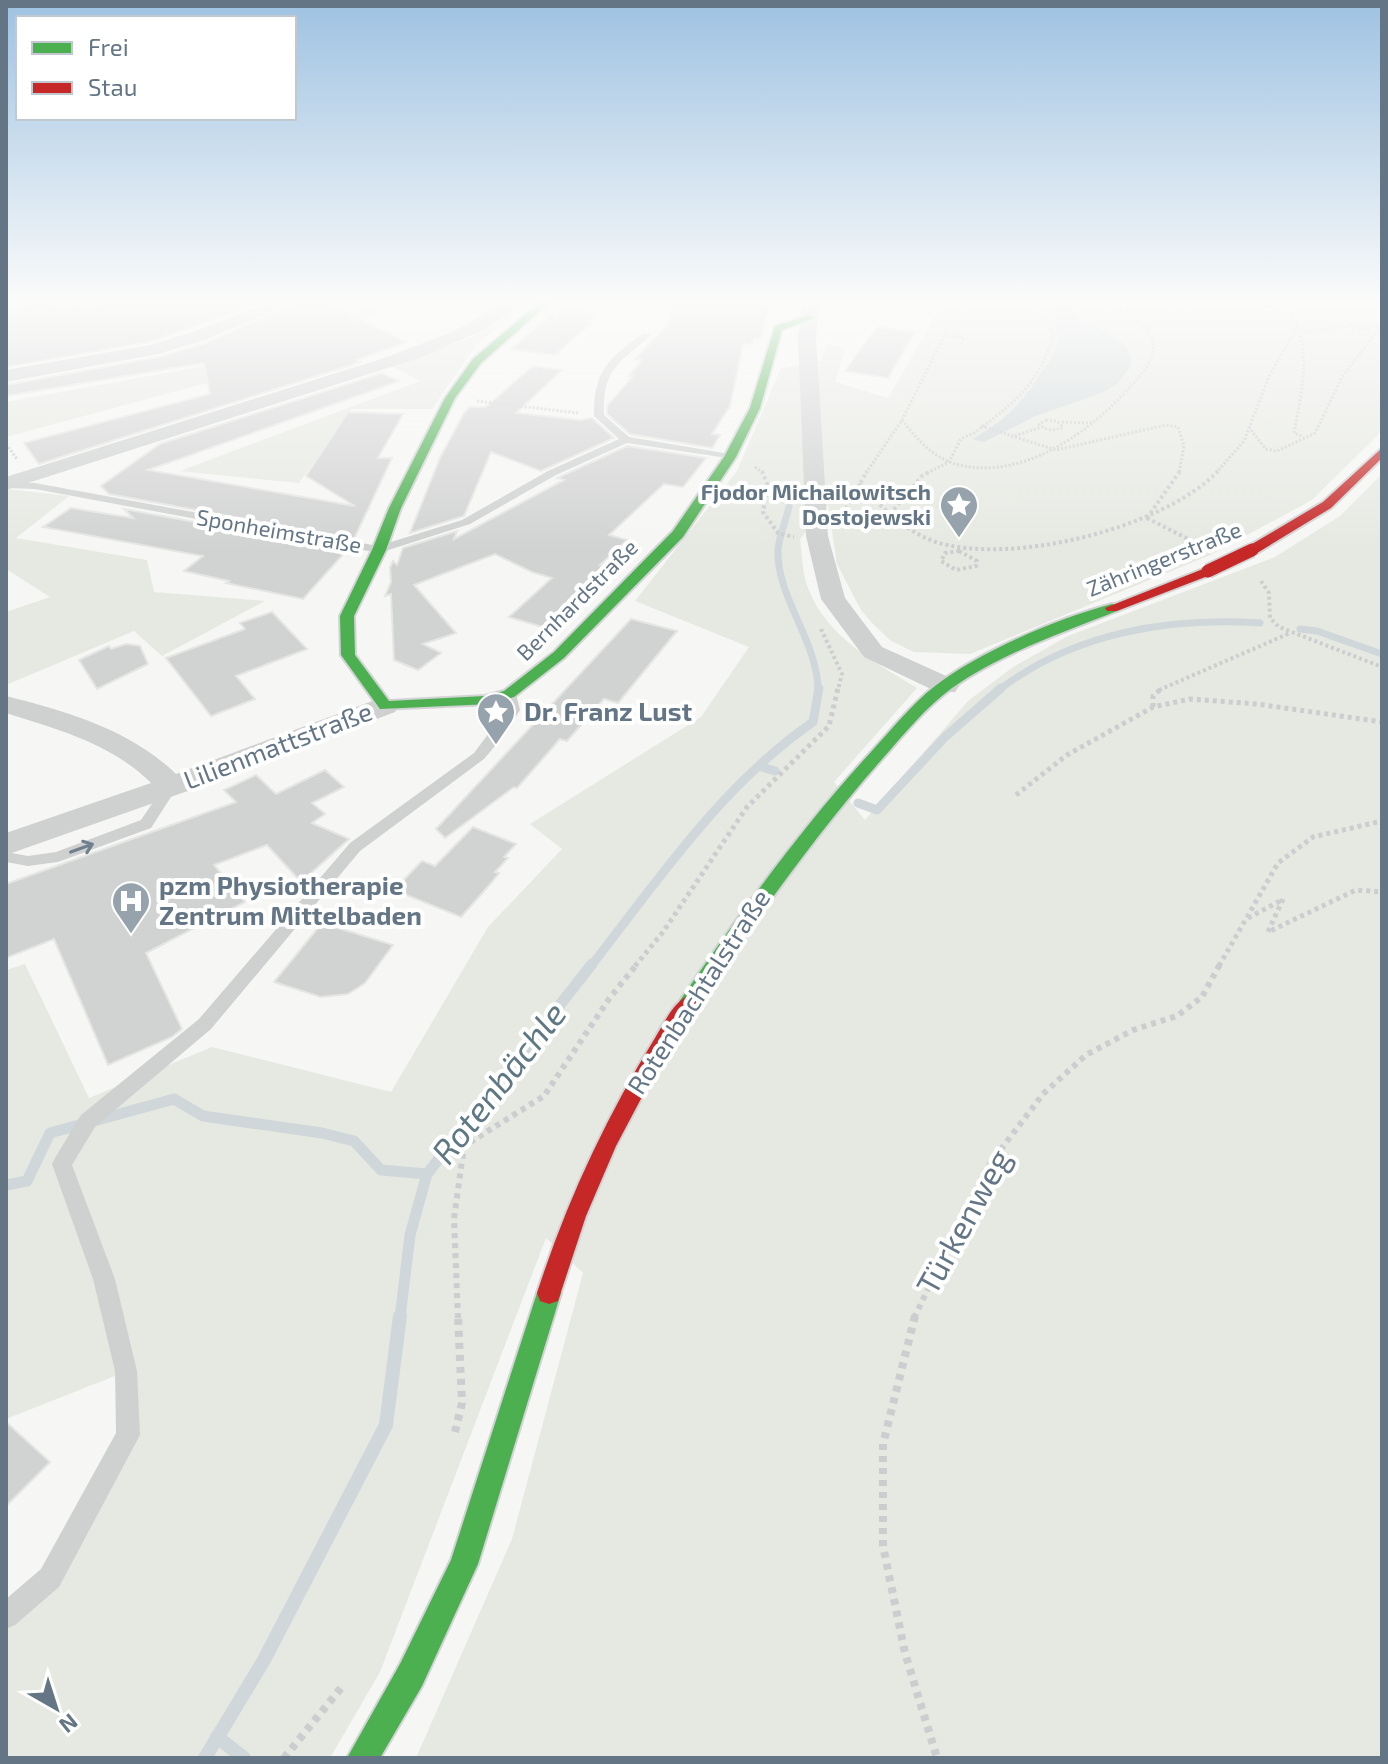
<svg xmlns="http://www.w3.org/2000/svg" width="1388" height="1764" font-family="'Exo 2',sans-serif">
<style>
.green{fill:#e6e9e2}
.water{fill:#d0d7da}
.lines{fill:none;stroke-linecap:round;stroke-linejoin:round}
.stream-far3{stroke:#d0d7da;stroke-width:7}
.stream-far2{stroke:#d0d7da;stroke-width:9}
.stream-far1{stroke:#d0d7da;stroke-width:11}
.stream{stroke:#d0d7da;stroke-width:14}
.building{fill:#d1d2d2;stroke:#e5e5e4;stroke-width:2}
.fast-casing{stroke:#d1d3d4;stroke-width:4}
.jam-casing{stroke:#d1d3d4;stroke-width:4}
.path-far4{stroke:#cccdce;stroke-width:3;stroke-dasharray:2 2;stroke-linecap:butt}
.path-far3{stroke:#cccdce;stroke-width:4;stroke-dasharray:3 3;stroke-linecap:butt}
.path-far2{stroke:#cccdce;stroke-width:5;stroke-dasharray:4 4;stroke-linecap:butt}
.path-far1{stroke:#cccdce;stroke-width:6;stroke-dasharray:5 5;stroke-linecap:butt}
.path{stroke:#cccdce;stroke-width:8;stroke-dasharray:6 6;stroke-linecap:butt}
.lane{fill:#cfd1d1;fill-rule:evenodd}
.street{fill:#cfd1d1;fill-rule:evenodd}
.fast{fill:#4caf50;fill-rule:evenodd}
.jam{fill:#c62828;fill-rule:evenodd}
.jam-bridge-casing{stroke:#d1d3d4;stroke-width:16;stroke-linecap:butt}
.jam-bridge{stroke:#c62828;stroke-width:13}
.oneway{stroke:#6f7f8e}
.labels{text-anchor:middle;stroke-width:8;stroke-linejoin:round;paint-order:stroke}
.far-poi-label{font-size:22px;font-weight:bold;fill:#647686;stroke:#fff;text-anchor:end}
.far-street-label{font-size:22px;fill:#647686;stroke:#fff}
.poi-label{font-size:26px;font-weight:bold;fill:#647686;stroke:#fff;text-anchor:start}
.street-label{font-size:26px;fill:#647686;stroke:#fff}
.near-street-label{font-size:32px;fill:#647686;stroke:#fff}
.near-water-label{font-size:34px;font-style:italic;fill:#5f7883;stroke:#fff}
</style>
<rect width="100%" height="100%" fill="#f6f6f4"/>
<path class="green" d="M366,302h26l-38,23 -110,48 -238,64v-35l198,-36 133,-43z
M943,302h439v129l-70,69 -102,55 -240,99 -56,-2 -23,-11 -17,-16 -13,-15 -24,-46 -9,-59 -28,34c2,15 2,35 8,49 19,50 67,74 109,100l-83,94 31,38 103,-119 45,-34 55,-31 207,-79 65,-41 42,-42v1284h-966l96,-219 71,-266 -37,-35 -166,434 -50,86h-324v-142l44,-38 78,-143 -3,-63 -119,47v-449l19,-6 64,134 123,-51 179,45 97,-165 74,-78 -32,-25 171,-107 48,-70 -114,-46 102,-130 44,-103 40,-6 6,-19 18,7 -10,32 53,16z
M518,312l-41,32 -45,65h-81l-52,74 -119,-12 240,-90 -29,-15 76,-27z
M6,489l63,7 -53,42 131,22 7,32 111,9 -103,55 -28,-25 -128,54v-73l44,-15 -44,-28z"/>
<path class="water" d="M1059,302h22l-4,5 1,12c20,13 52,17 54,46l-15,19 -13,8 -68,24 -52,26 -12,-3c31,-17 52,-37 70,-68 6,-8 13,-17 15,-27 2,-14 -5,-31 2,-42z"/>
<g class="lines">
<path class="stream-far3" d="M789,507c-3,13 -10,30 -11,43 -2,46 40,92 40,140
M1300,629l17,2 65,23
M999,690c74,-57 169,-73 261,-67"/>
<path class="stream-far2" d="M759,766l16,5
M858,803l19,7 68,-73 56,-49
M591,966c67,-86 131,-181 222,-244l6,-34"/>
<path class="stream-far1" d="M6,1185l21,-4 23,-48 124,-34 29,17 119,17 32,8 27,29 46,4
M400,1318l10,-83 17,-61 165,-210"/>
<path class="stream" d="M217,1737l27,21
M205,1758l59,-98 122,-235 14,-109"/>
</g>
<path class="building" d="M38,302h19l6,7 15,-4 5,3 25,-6h156l-115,40 -143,25v-59z
M297,302h27l83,40 -50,18 4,2 -322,102 -15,-21 186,-49 -6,-31 -198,33v-11l153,-28 47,-14z
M671,302h100l-11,37 -6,-1 -3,6h-8l-13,62 -18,28 8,1 -8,13 -82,-14 -23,-20v-8l26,-30h-4l13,-16 -7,-1 34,-35z
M565,309l32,5 -9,8h5l-38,33 -44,-6 39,-33 6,1z
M877,327l38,5 -27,46 -43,-7z
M533,366l29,4 -46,43 64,7 12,-2 22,20 -73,33 -50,-19 -27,64 -54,17 30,-75 24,-45 6,-6h16z
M382,373l17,8 -251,89 207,36 -49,-30 42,-64 55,2 -25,44h14l-38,81 -245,-45 -8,-8 59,-42z
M627,446l79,12 -23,29 -19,-3 -55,51 18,5 -27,25 8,2 -62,61 -37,-11 43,-39 -20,-6 -37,-18 -81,31 42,48 -33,11 18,9 -23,17 -24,-10 -3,-66 -6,2 6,-14 -1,-14 3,-7 4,4 6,-17 54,-17 -3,8 110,-59 -7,-2z
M71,508l62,10 -9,-9 223,41 -44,49 -77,-16 3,-2 -45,-10 19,-15 -160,-29z
M272,612l35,37 -71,27 19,23 -44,17 -45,-58 79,-29 -5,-6z
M631,619l46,12 -59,72 -14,-4 -37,42 -7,-2 -43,49 -3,-1 -69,51 -9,-9z
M126,644l14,2 8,18 -51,25 -18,-29 30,-14 2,3z
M325,770l19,17 -32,16 13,11 -13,9 37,16 -48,43 -34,-37 -53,20 31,37 -99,51 36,76 -10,8 -64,28 -54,-126 -48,19v-74l230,-82 -12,-12 32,-15 20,19z
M473,827l43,17 -12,13 4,1 -13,14 4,1 -7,9 -31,35 -67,-27 28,-29 13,5z
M322,923l71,22 -28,38 -17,11 -27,3 -47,-15z
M6,1422l44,40 -44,44z"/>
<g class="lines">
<g class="fast-casing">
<path id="fast" d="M540,302h10l-69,61 -26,35 -54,110 -15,42 -32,66 1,39 34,46 96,-5 19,-5 50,-39 119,-121 51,-74 26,-49 25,-82 34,-11 5,3 -32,12 -22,78 -24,49 -53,80 -119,121 -50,39 -23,7 -111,5 -39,-54 -1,-39 32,-66 17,-42 56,-110 28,-39z
M1112,604l5,1v6c-56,22 -115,42 -165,77 -26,19 -47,45 -68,69 -70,79 -130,165 -189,252l-7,3 -7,-3 -3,-5 3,-5c59,-86 120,-171 190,-247 21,-23 40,-47 64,-66 44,-34 123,-68 177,-82z
M549,1282l9,3 3,8 -83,271 -56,122 -42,72h-33l53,-94 51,-104 86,-267 3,-8z"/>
</g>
<g class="jam-casing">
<path id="jam" d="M1382,448v10l-51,50 -74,45h-10v-6l76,-45z
M1208,567l7,4 -2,3 -96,37h-10l-2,-3z
M688,996l7,3 3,5 -46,74 -36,68 -30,70 -28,85 -9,3 -9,-3 -3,-8c29,-90 68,-174 118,-255 8,-13 19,-37 33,-42z"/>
</g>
<path class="path-far4" d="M1280,302c36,34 22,88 14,131l8,3
M1121,314l76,-5 32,7 23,-4 5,-5h15l-5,-5
M6,322l79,-20
M1300,328l5,4c17,-4 34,-1 49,-9l6,5 21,-2
M945,335l19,3 -4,9
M477,401l101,12
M902,420c15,19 32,39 57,45 65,15 130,-32 171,-78 11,-12 29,-30 22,-48 -8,-20 -37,-29 -55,-37
M1046,420l11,1 6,6c-9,4 -17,4 -24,-3z
M1062,422l30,1
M981,426l75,24 110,-25 12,2 6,19 -5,27
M1251,430l15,19 11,2 38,-18 27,-56 40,-52
M1011,437l31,-10
M6,444l11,15
M755,467l8,6
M866,473l36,-53 59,-118
M927,473l22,-11 12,-23c5,-4 12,-4 16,-8 36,-27 65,-50 76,-97l-22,-32
M1216,473l28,-32 26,-67 28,-48"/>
<path class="path-far3" d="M762,471l6,15 -5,26 15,21 16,4
M859,483c22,24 45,48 77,59 75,24 228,-14 282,-71
M843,514l24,-43
M890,514l32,-38 9,-5
M1147,518l33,-47
M1147,518l47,24
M959,551l18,10 -1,5 -20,4 -15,-9 4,-8z
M1261,581l8,12 1,25 9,9 103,40
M821,629l21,45 -4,16
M1159,690l131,-57"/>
<path class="path-far2" d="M1153,707v-11l9,-8
M1016,795l51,-40 86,-48 37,-8 67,5 125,18
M1283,899l-15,33 88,-42 26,2
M1248,918l34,-18
M635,966l28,-34 84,-125 82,-81 9,-38
M1219,966l59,-103 35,-26 69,-16"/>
<path class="path-far1" d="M458,1318l-4,-99 10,-73 80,-50 65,-97 28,-35
M914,1318l72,-149 57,-75 43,-39 47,-25 44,-14 25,-19 18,-33"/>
<path class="path" d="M915,1316l-32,128v102l22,107 32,105
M455,1432l7,-29 -4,-87
M284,1758l57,-70"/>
<path class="lane" d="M644,333l7,2c-31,28 -49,33 -47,80l25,22 101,17 4,1v4l-107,-16 -71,32 -86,49 -91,29 -344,-64 -29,-1v-6l29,1 343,63 84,-26 86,-49 71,-32 -25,-23c-1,-44 15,-59 50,-83z
M509,690l7,4 4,16 -15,24 -21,25 -124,92 -149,178 -116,98 -23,38 43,114 22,92 3,64 -81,152 -44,38 -9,4v-30l35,-30 75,-136 -1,-62 -22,-92 -41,-115 3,-6 26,-43 118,-96 151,-176 124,-90 32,-43 -4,-16z
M171,781l7,5 -27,42 -93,34 -30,4 -22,-4v-10l22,4 28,-4 85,-32 25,-37z"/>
<path class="street" d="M272,302h22l-89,38 -47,14 -152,28v-12l144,-25 43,-13z
M507,302h19l-41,27 -63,28 -416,133v-13l381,-120 65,-25z
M803,302h16l-3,35 12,199 17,62 37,49 73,33 4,6 -4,6h-18l-73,-35 -43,-58 -15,-63 -8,-199z
M6,696c60,15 125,34 170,78l199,-74 10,-2 10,2 4,6 -4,6 -196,75 -193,68v-22l145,-50c-39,-39 -94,-54 -145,-70z"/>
<use href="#fast" class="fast"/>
<use href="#jam" class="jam"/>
<g class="jam-bridge-casing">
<path id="jam-bridge" d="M1208,571l44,-21"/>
</g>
<use href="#jam-bridge" class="jam-bridge"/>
</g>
<defs><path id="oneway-shaft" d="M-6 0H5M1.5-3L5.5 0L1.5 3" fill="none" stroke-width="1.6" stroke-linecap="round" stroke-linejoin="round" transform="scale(2)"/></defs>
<use class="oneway" href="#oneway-shaft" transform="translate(82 848) rotate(-20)"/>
<linearGradient id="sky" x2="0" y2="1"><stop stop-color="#9ec2e2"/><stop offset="0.55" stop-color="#fbfbfa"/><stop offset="1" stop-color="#fbfbfa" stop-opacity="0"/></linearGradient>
<rect width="1388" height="549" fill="url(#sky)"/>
<defs>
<g id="sight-pin" transform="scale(2)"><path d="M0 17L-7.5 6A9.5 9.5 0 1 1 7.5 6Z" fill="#97a3ac" stroke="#fff"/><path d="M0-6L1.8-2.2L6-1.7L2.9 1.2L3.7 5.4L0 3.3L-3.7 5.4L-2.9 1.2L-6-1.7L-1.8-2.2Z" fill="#fff"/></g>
<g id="hospital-pin" transform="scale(2)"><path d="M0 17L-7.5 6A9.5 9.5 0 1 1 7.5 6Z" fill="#97a3ac" stroke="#fff"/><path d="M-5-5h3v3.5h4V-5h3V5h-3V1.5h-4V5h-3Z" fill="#fff"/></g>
</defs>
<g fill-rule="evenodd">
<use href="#sight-pin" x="959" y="505"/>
<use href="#sight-pin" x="496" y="712"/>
<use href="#hospital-pin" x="131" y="901"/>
</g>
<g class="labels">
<g class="far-poi-label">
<text x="931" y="500">Fjodor Michailowitsch<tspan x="931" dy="25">Dostojewski</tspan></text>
</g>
<g class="far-street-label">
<text transform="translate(279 531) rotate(10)" y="8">Sponheimstraße</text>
<text transform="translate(1164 559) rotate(-22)" y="8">Zähringerstraße</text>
<text transform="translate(577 600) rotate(-45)" y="8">Bernhardstraße</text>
</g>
<g class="poi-label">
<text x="524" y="721">Dr. Franz Lust</text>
<text x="159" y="895">pzm Physiotherapie<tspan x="159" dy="30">Zentrum Mittelbaden</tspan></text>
</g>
<g class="street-label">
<text transform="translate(278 746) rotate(-21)" y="9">Lilienmattstraße</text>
<text transform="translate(699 992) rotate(-57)" y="9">Rotenbachtalstraße</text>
</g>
<g class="near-street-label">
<text transform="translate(964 1222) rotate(-61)" y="11">Türkenweg</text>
</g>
<g class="near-water-label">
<text transform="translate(499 1083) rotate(-52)" y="12">Rotenbächle</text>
</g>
</g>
<rect width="1388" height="1764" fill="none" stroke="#647686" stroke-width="16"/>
<rect x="16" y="16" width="280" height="104" fill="#ffffff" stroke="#c1c8cf" stroke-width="2"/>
<rect x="32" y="42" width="40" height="12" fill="#4caf50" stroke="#c1c8cf" stroke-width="2"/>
<text x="88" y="56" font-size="24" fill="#647686">Frei</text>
<rect x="32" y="82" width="40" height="12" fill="#c62828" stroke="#c1c8cf" stroke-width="2"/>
<text x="88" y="96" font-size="24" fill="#647686">Stau</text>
<g transform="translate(56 1708) rotate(141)" stroke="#ffffff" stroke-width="6" paint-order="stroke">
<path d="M0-6L14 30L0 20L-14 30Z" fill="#647686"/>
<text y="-12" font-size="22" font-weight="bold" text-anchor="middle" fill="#647686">N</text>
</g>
</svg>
